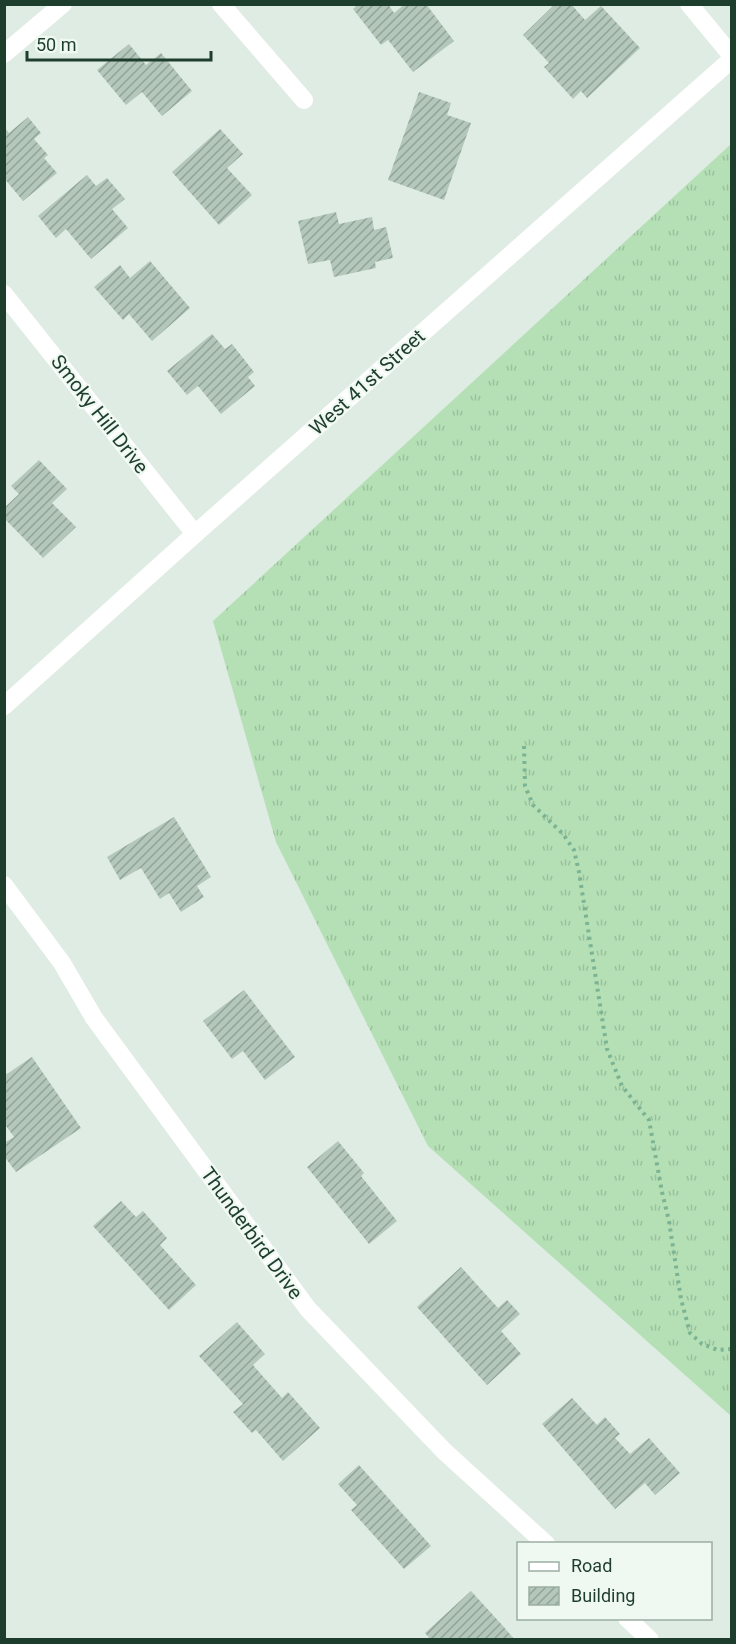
<svg xmlns="http://www.w3.org/2000/svg" width="736" height="1644" font-family="Roboto,sans-serif">
<style>
.grass{fill:url(#grass-tufts)}
.building{fill:url(#building-hatch)}
.lines{fill:none;stroke-linecap:round;stroke-linejoin:round}
.path{stroke:#7cb393;stroke-width:4;stroke-dasharray:3 4.5;stroke-linecap:butt}
.minor{stroke:#fff;stroke-width:18}
.tertiary{stroke:#fff;stroke-width:18}
.labels{text-anchor:middle;stroke-width:4.5;stroke-linejoin:round;paint-order:stroke}
.street-label{font-size:20px;fill:#1e3e2d;stroke:#f0f8f2}
</style>
<defs>
<pattern id="grass-tufts" width="24" height="20" patternUnits="userSpaceOnUse" patternTransform="scale(1.5)"><rect width="24" height="20" fill="#b5e0b5"/><path d="M3 7l-1-3M5 7V3M7 7l1-3M15 17l-1-3M17 17v-4M19 17l1-3" fill="none" stroke="#9bc19c"/></pattern>
<pattern id="building-hatch" width="6" height="6" patternUnits="userSpaceOnUse" patternTransform="scale(1.5)"><rect width="6" height="6" fill="#b4c7bb"/><path d="M-1 1l2-2M0 6l6-6M5 7l2-2" fill="none" stroke="#92a398"/></pattern>
</defs>
<rect width="100%" height="100%" fill="#dfece3"/>
<path class="grass" d="M731,144v1272l-303,-270 -152,-304 -63,-221z"/>
<path class="building" d="M358,4h30l6,9 11,-9h21l28,37 -41,31 -25,-32 -7,5 -28,-36z
M555,4h16l14,16 16,-14 39,42 -53,50 -6,-7 -8,8 -29,-32 5,-4 -26,-28z
M129,44l17,21 15,-12 31,38 -30,25 -20,-24 -16,13 -29,-35z
M419,92l32,11 -4,12 24,8 -27,77 -56,-20z
M28,117l13,16 -7,6 14,16 -4,3 13,15 -34,28 -19,-23v-51l5,6z
M220,129l23,25 -16,14 25,27 -33,30 -47,-53z
M87,175l9,11 11,-8 18,21 -13,10 16,19 -37,31 -25,-30 -10,9 -18,-22z
M336,212l3,12 33,-7 2,13 12,-3 7,31 -18,4 1,6 -42,9 -4,-17 -22,4 -10,-43z
M150,261l40,47 -38,33 -23,-27 -6,6 -29,-33 26,-22 10,13z
M212,334l13,15 7,-5 22,28 -6,5 7,9 -34,28 -23,-28 -11,9 -20,-24z
M39,460l28,29 -15,14 24,24 -33,31 -39,-40v-10l15,-14 -8,-8z
M174,817l37,60 -14,9 7,11 -23,15 -12,-19 -9,6 -19,-31 -21,12 -13,-23z
M244,990l51,67 -30,23 -22,-29 -11,8 -29,-38z
M32,1057l49,71 -65,44 -12,-16v-13l10,-6 -10,-14v-47z
M338,1141l26,32 -3,3 36,45 -28,23 -62,-77z
M121,1201l15,16 7,-6 24,27 -7,7 36,40 -27,25 -76,-84z
M461,1267l37,41 9,-8 13,14 -19,17 20,23 -34,31 -70,-78z
M237,1322l28,32 -12,11 29,33 6,-6 32,36 -37,33 -27,-31 -4,3 -19,-21 10,-8 -44,-48z
M572,1398l25,27 8,-8 15,17 -5,4 15,16 19,-16 31,35 -25,22 -10,-12 -30,26 -73,-85z
M359,1465l72,81 -27,23 -53,-59 6,-5 -19,-21z
M471,1591l32,35 12,14h-84l-6,-7z"/>
<g class="lines">
<path class="path" d="M524,746l1,40 8,19 30,29 11,16 5,22 28,177 15,37 27,34 13,72 7,29 12,78 9,34 12,11 16,6 14,-1"/>
<path class="minor" d="M221,4l83,96
M689,4l43,52
M4,54l59,-50
M4,294l191,240
M4,885l58,78 32,55 214,291 136,142 102,93
M627,1618l23,22"/>
<path class="tertiary" d="M4,706l191,-172 537,-475"/>
</g>
<g class="labels">
<g class="street-label">
<text transform="translate(367 382) rotate(-42)" y="7">West 41st Street</text>
<text transform="translate(100 414) rotate(52)" y="7">Smoky Hill Drive</text>
<text transform="translate(252 1233) rotate(54)" y="7">Thunderbird Drive</text>
</g>
</g>
<rect width="736" height="1644" fill="none" stroke="#1e3e2d" stroke-width="12"/>
<rect x="517" y="1542" width="195" height="78" fill="#f0f8f2" stroke="#9caea3" stroke-width="1.5"/>
<rect x="529" y="1562" width="30" height="9" fill="#ffffff" stroke="#9caea3" stroke-width="1.5"/>
<text x="571" y="1572" font-size="18" fill="#1e3e2d">Road</text>
<rect x="529" y="1587" width="30" height="18" fill="url(#building-hatch)" stroke="#9caea3" stroke-width="1.5"/>
<text x="571" y="1602" font-size="18" fill="#1e3e2d">Building</text>
<path d="M27 51v9h184v-9" fill="none" stroke="#1e3e2d" stroke-width="3"/>
<text x="36" y="51" font-size="18" fill="#1e3e2d" stroke="#f0f8f2" stroke-width="4.5" paint-order="stroke">50 m</text>
</svg>
